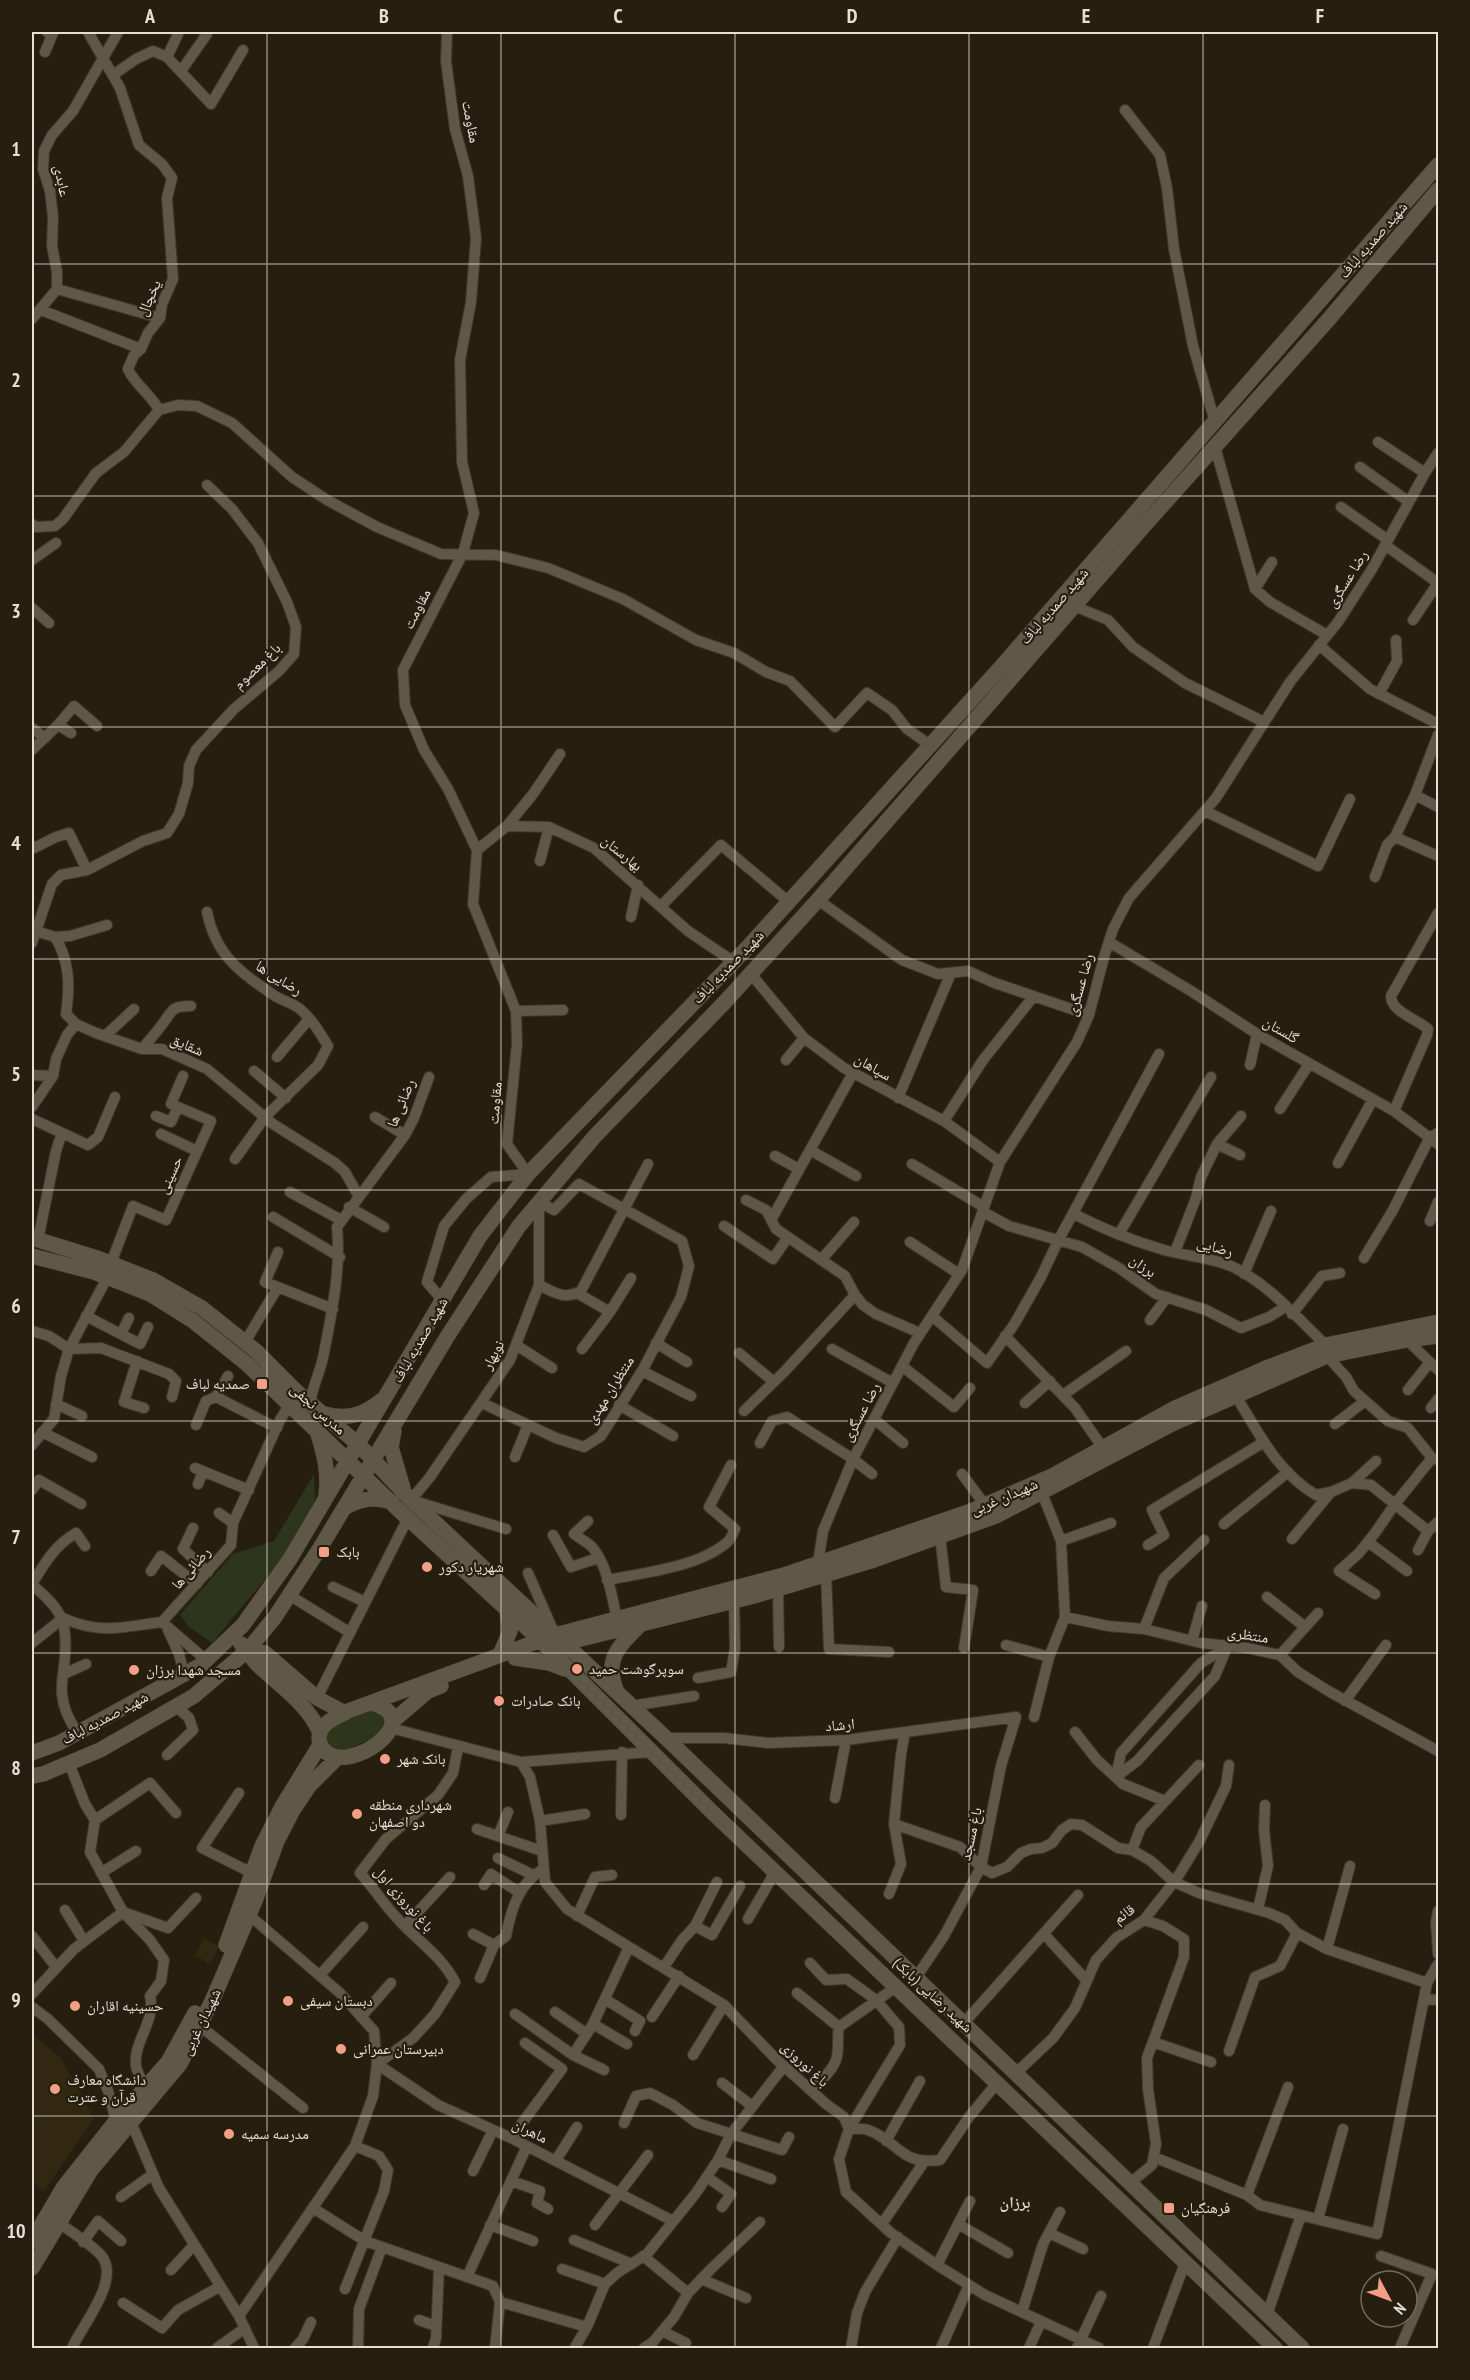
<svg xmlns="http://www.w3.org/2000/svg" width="1470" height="2380" font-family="'PT Sans Narrow','Noto Naskh Arabic',sans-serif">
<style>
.built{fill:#322812}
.green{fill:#2d361b}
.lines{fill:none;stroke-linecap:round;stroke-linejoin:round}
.minor-casing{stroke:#3e382f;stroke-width:12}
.secondary-casing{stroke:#3e382f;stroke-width:16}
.minor{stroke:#605847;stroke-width:10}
.secondary{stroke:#605847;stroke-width:15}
.grid{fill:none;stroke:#e4e0d6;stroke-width:1.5;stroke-opacity:0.55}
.poi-dot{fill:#f39f85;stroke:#261f10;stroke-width:2}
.labels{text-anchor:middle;stroke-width:4.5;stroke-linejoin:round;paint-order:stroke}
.street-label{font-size:15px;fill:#e4e0d6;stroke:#261f10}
.poi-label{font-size:15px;fill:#e4e0d6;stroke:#261f10;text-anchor:start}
.neighbourhood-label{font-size:16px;font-weight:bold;fill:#dbd1bd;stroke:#261f10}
.neatline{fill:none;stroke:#e4e0d6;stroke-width:2}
.grid-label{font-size:20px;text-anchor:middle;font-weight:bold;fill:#e4e0d6}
</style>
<rect width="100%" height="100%" fill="#261f10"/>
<path class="built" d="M204,1938l15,8 -9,18 -15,-8z
M32,2035l29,23 33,61 -50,72 -12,-9z"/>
<path class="green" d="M314,1474l1,26 -35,61 -68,82 -23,-16 -9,-12 53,-61 41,-13z
M367,1709l16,6 3,8 -7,12 -34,16 -9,1 -8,-5 -3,-14 4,-6z"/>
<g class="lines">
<g class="minor-casing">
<path id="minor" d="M447,32l-1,29 9,68 13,47 8,62 -5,64 -11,58 2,102 12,51 -11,40 -60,117 2,35 19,45 24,39 29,61 -4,54 43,107 1,33 -10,100 21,30
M45,52l8,-19 -6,-1
M167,57l12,-25
M181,71l26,-37
M113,75l23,-16 17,-8 14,6 44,47 32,-54
M1125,110l35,45 7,33 7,61 19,97 22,76
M57,289l103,29
M41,310l100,39
M32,319l25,-30v-17l-5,-26 1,-29 -3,-26 -7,-22 1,-18 8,-16 21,-24 45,-79
M159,410l19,-5 19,1 35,17 60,54 35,23 50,27 64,27 55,1 52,13 75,31 73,41 38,13 32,19 24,9 45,46 32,-34 25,17 15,19 23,16
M1378,442l47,31
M1215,447l40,142 15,13 57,33
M1360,467l49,35
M1341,507l47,33
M32,524l4,3 19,-1 8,-7 33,-46 28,-21 35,-42c-8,-16 -24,-25 -31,-41l6,-14 7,-6 7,-16 12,-15 2,-14 11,-25 -6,-81 5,-20 -10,-14 -23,-19 -19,-57 -32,-56
M1385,545l53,38 -25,37
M32,560l24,-17
M1255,589l17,-27
M1074,606l34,14 25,27 52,36 79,39
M32,608l17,15
M1319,645l51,44 68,35
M1379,694l18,-33 -1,-21
M58,725l13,8
M32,728l13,10
M32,750l26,-25 16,-19 23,20
M1415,795l23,12
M1205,811l113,55 32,-67
M507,826l26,-32 27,-40
M1395,837l43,19
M32,846l2,2 22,-11 13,-4 18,37
M477,850l30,-24 42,1 45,21 94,83 46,31
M540,861l9,-34
M1375,877l12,-32 8,-8 20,-42 23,-60
M818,900l84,60 36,14 30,-3 24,11 97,33
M661,906l60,-61 68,57
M207,912c9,44 33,60 68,84 8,5 18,7 25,13 12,10 20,24 28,37l-10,19 -53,52 -30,42
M631,917l7,-32
M36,931l19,6c15,24 15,50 11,77l10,10 20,9 46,16h20l45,20 66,55 62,39 10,9 13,23
M55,937l15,-1 37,-11
M1109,942l82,49 66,43 137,77 44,33
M32,943l20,-59 9,-9 26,-5 56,-29 24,-8 12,-19 9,-31 1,-17 7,-16 38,-41 45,-38 15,-17 2,-27 -9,-25 -29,-59 -26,-34 -25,-24
M751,974l53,64 40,30 100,53 56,41
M516,1011l47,-1
M105,1036l29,-27
M142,1049c7,-9 16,-18 22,-27 9,-14 10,-16 27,-16
M277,1057l32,-38
M786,1060l18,-22
M1250,1065l7,-31
M254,1071l32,27
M32,1075l21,1
M898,1098l53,-125
M32,1107l21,-31 3,-17 11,-24 9,-11
M1280,1109l29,-45
M1394,1111l33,-76 1,-6c-11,-10 -37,-17 -37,-33l47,-83
M156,1116l15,6 7,-15
M375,1117l30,18
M32,1119l56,26 10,-8 17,-40
M944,1121l39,-61 50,-63
M161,1134l36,17
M1217,1144l23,11
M810,1150l46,26
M775,1156l24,13
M1338,1163l34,-62
M912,1164l72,43
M290,1192l51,28
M746,1200l20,10 10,19 69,47 10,19 8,10 13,9 44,19
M349,1207l35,20
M983,1212l26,14 73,21 37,21 37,26 50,16 35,18 28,-11 16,-10
M1074,1214c29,15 59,27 90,36 22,6 45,7 67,16 37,17 66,52 95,79
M273,1217l67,40
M771,1220l82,-147
M1430,1221l8,-19
M724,1226l49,33 15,-22
M1119,1234l92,-157
M38,1240l18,-89 6,-18
M910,1242l49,32
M278,1252l-13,30 68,27
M1175,1252l21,-54 5,-21 16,-33 24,-28
M1364,1258l29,-48 37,-73 8,-4
M821,1260l33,-38
M111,1263l22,-57 33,14 45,-99 -40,-17 12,-28
M1244,1274l27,-63
M539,1285c16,8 26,15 42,6l67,-127
M577,1293l33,19
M443,1301l-16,-19 17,-56 22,-27 25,-22 37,-3
M1292,1314l30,-38 18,-3
M86,1316l54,28 8,-17
M932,1316l55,47 28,-40 26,-46 17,-36 101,-187
M1150,1320l17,-23
M32,1331l17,5 20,13 32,-1 68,26 7,7 -4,16
M121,1334l8,-16
M1005,1336l70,72 28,40
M1407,1340l31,30
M245,1342l33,-55
M656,1343l31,19
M516,1345l36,23
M582,1349l28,-37 21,-34
M832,1349l61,34
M739,1353l35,29
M1327,1356l19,21 8,14 34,30 20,7 24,30 6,2
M137,1361l-13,41 20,6
M902,1366l52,41 16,-19
M642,1371l49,25
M1408,1390l22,-28
M1063,1395l63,-44
M1236,1396c22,36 42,77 80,99l15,-3 21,-9 19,2 57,46
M216,1397l61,31
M310,1403c3,-18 11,-33 14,-50 8,-42 17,-83 13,-126l68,-92 9,-17 15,-41
M482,1403l74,35 28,9 17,-11 41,-65 39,-74 8,-31 -7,-25 -103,-57 -25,26 -15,-8v83l-29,75 -80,117 -19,23 95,29
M1025,1403l25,-22
M56,1404l26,12
M619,1405l54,31
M1431,1408l7,-9
M744,1411l41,-40 70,-76
M874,1419l29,24
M1335,1424l30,-23
M196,1425l10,-24 10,-4 12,-21
M42,1432l50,25
M760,1443l12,-22 15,-4 66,42 19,15
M32,1445l22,-26 7,-43 8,-27 38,-71
M515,1457l13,-32
M195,1468l54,22
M962,1474l23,31
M1352,1483l24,-22
M198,1484l5,-13
M32,1490l7,-10 42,24
M219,1513l14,10
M588,1521l-14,13c6,5 15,9 19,14 15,19 19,49 24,72
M1224,1524l64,-52
M193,1528l-10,21 25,23
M553,1535l18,32 27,-9
M940,1536l6,51 27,3 -9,58
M1292,1539l39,-47
M1061,1541l50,-18
M1368,1542l39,29
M1148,1545l16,-10 -12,-25 112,-68
M1418,1550l10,-19 10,-9
M818,1563l5,-32 30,-72 61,-116 48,-73 38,-108 77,-120 12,-27 15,-58 9,-28 16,-31 87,-100 74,-116 48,-60 34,-53 53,-96 13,-20
M151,1571l10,-15 36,28
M528,1573l24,55
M826,1574l3,75 60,3
M607,1580c36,-7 90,-13 118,-36 5,-3 8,-10 10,-15l-26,-22 22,-42
M32,1584c12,-20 23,-39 44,-51l9,13
M32,1585c32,25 37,40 32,81 -1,9 -3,19 -2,28 1,15 8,26 15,39
M333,1587l32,15
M778,1589l1,58
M1375,1594l-36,-23 20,-18 16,-20 20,-29 37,-46
M289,1595l60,37
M1267,1597l38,30
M1065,1617l43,9 36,3 57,14 46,5 33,7 18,17 32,20 108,59
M162,1622l44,38
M1144,1629l20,-51 40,-38
M168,1630l11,24 5,20
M1192,1640l10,-34
M32,1643l31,-25c38,17 60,9 99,4l69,-77 2,-22 47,-103 10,-16
M1006,1645l43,12
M1227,1647l-12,29 -78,85 -21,16 5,-24 80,-90z
M1280,1655l38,-42
M64,1674l22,-10
M698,1678l33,-6 4,-24 -1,-46
M317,1698l91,-180
M1345,1701l41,-56
M631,1706l63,-10
M1034,1717l15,-60 16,-40 -4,-76 -19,-48
M391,1728l130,34 130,-10
M1075,1732l22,28 26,24 42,17
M666,1738h58l44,5 78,-3 170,-23 -15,49 -20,101 -37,69 -29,43
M458,1747l-5,26 -15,22 -52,44 -26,34c13,14 23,30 36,44 19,22 45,38 59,65l-20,32 -22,24 -36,26 61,41 73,33 162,83
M167,1755l26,-25 -4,-12 -13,-12
M521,1762l9,15 10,44 5,61 22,27 157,96 52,54 50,45 18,13 5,12 -10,30 7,33 45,41 46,32 48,30 114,53
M69,1763l16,41 10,16 -5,32 33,60 27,28 14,20 -3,21 -11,15c6,26 -17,45 -14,70 1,7 6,15 10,22
M239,1793l-37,55 50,25
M835,1798l11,-58
M621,1815l1,-63
M95,1820l55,-37 26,30
M540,1821l45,-7
M894,1824l66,23 21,20 11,6 15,-6 14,-14 10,-4 11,-1 10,-5 10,-13 9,-6 11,1 36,23 14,2 19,11 23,21 25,11 70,20 16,7 12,13 30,16 100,34
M477,1829l65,22
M498,1836l10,-24
M1132,1850l9,-23 58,-62
M498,1858l35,17
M101,1873l35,-22
M484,1885l7,-11 29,19
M889,1894l12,-30 -7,-40 7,-70 4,-22
M1258,1909l10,-43 -4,-36 1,-25
M65,1910l19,31
M1438,1911l-2,11 2,32
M577,1916l18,-39 17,-2
M748,1919l27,-47
M405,1926l45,-49
M695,1926l17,9 28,-49
M473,1934l21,11
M1045,1935l42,46
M32,1936l24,31
M1327,1949l23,-83
M810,1963l16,17 21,-1 29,21 23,27 1,18 -51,84c6,0 14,-1 19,1 30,10 32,36 72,30l29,-43 28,-34
M664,1967l18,-27 13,-14 22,-44
M320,1975l43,-48
M480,1978l14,-33 12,-9c5,-26 13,-54 38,-67
M797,1993l42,34
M32,1994l42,-45 49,-37 45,16 28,-30
M605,1999l35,22 -5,10
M1425,1999l13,1
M32,2007l16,12 51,50 9,22 8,30
M555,2012l32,22
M515,2014l58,41 31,15
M361,2017l30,-34
M652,2017l27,-41
M593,2024l34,20
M963,2024l115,-129
M200,2026l103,82
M1153,2042l58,20
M1229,2051l26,-74 25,-11 17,-33
M573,2055l20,-31 36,-77
M693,2055l31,-50
M1016,2073l37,-35 22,-30 21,-48 20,-22 28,-18 33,-42 22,-36 27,-56 3,-21
M722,2083l30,23
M812,2091c8,-10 23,-22 25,-35 2,-10 0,-19 2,-29l57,-40
M131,2122l28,66 80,128 15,32
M624,2123l12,-27 14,-3 23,12 24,18 85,27 7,-13
M511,2138l51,-69 -37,-26
M886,2141l34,-60
M1154,2157l93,38 13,10 117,29 50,-251 11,-19
M556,2160l21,-33
M718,2160l53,19
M473,2171l20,-41
M707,2177l24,17 -9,13
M511,2181l29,10 -3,12 11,6
M1129,2184l23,-19 4,-21 -8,-55 -1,-31 37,-101v-18l-21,-13 -19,-6
M1247,2195l41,-108
M121,2197l32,-23
M313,2208l52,33 128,45 7,16 -5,46
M1318,2219l25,-90
M58,2222c13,10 30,20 42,32 23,24 -18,71 -28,94
M882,2224l42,-62
M958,2224l50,29
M490,2225l43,16
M595,2225l53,-70
M1049,2233l34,16
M574,2240l58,24
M83,2242l15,-21 23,20
M643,2256l45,37
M1381,2256l51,18 -32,74
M937,2265l33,-64
M562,2269l43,15
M171,2270l23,-25
M467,2277l60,-131
M701,2279l45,19
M345,2289l39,-98 4,-21 -9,-14 -24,-10
M500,2302l87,25
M123,2303l39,25 16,-18 41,-23
M1022,2312l21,-68 17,-32
M1267,2315l34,-100
M239,2316l116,-170 18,-50 4,-32 -3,-33 -34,-38 -91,-78
M419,2320l17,6
M662,2331l24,12
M575,2347l12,-20 18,-43 12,-11 30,-19 49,-61 22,-33 13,-26 53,-68
M217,2348l28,-20
M295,2348l8,-9 8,-17
M358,2348l1,-39 23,-62
M433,2348l3,-10 3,-70
M644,2348l9,-6 21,-25 14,-24 23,-24 49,-47
M851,2348l6,-35 8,-21 33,-55
M941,2348l28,-63
M1029,2348l12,-26
M1077,2348l24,-52
M1153,2348l32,-85"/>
</g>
<g class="secondary-casing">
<path id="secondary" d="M32,1238l65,20 56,22 49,28 54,43 40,40 63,54 52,55 255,238 636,610
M32,1256l62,16 56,22 43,27 54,43 154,148 139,128 172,172 563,536
M325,1414c22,6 39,1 57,-14
M317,1431c7,22 12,41 9,64
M394,1431l-3,16 12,41
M344,1508c18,-10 29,-11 48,-6
M577,1640l177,-44 120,-36 122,-44 176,-92 155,-68 80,-16 31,-4
M241,1644c8,7 11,16 18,22 22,21 49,38 61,67
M248,1650l17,3 52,45 28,15
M500,1655l10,-24 -3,-21
M515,1658l34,5 16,6
M617,1692c-13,-32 0,-44 22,-66
M372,1703c57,16 -23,73 -47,48 -4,-4 -6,-8 -6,-13 0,-15 18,-21 29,-27l207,-76 229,-60 187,-64 81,-35 123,-68 91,-40 60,-23 112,-23
M393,1721l35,-30 13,-5
M32,1753l27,-10 142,-78 42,-40 47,-66 190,-323 48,-62 219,-226 254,-281 437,-502
M32,1776l11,-2 57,-24 94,-54 54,-46 27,-33 45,-69 127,-211 72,-111 76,-90 128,-132 95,-104 325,-373 186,-208 109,-129
M226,1945l36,-99 21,-41 37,-60
M32,2241l31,-53 53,-67 52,-59 27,-49
M32,2268l59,-98 89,-106 32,-63 43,-100 22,-60 16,-31 16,-24 28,-28"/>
</g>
<use href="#minor" class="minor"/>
<use href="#secondary" class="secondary"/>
</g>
<path class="grid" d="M267,32v2316M501,32v2316M735,32v2316M969,32v2316M1203,32v2316M32,264h1406M32,496h1406M32,727h1406M32,959h1406M32,1190h1406M32,1421h1406M32,1653h1406M32,1884h1406M32,2116h1406"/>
<g class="poi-dot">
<rect x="256" y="1378" width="12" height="12" rx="3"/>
<rect x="318" y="1546" width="12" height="12" rx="3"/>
<circle cx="427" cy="1567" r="6"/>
<circle cx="577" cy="1669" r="6"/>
<circle cx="134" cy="1670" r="6"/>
<circle cx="499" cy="1701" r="6"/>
<circle cx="385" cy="1759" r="6"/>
<circle cx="357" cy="1814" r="6"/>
<circle cx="288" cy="2001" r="6"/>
<circle cx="75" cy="2006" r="6"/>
<circle cx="341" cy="2049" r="6"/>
<circle cx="55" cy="2089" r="6"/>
<circle cx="229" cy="2134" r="6"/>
<rect x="1163" y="2202" width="12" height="12" rx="3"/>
</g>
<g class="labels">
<g class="street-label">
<text transform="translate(471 122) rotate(79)" y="5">مقاومت</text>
<text transform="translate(62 181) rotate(79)" y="5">عابدی</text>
<text transform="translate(1373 240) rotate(-49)" y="5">شهید صمدیه لباف</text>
<text transform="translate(149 298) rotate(-66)" y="5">یخچال</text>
<text transform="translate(1347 579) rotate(-58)" y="5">رضا عسگری</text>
<text transform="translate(1054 606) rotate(-49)" y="5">شهید صمدیه لباف</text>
<text transform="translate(417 609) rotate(-63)" y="5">مقاومت</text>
<text transform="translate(257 666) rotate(-44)" y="5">باغ معصوم</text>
<text transform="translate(622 853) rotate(39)" y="5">بهارستان</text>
<text transform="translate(728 967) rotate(-46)" y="5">شهید صمدیه لباف</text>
<text transform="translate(279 978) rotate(32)" y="5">رضایی ها</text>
<text transform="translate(1080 985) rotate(-74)" y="5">رضا عسگری</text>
<text transform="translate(1281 1030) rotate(30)" y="5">گلستان</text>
<text transform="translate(187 1045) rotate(23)" y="5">شقایق</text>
<text transform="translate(873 1067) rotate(30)" y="5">سپاهان</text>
<text transform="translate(401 1103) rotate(-67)" y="5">رضائی ها</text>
<text transform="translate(495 1103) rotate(-85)" y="5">مقاومت</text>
<text transform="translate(170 1175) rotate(-65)" y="5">حسینی</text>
<text transform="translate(1215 1247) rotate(16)" y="5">رضایی</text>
<text transform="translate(1143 1266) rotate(35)" y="5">برزان</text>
<text transform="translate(420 1340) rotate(-60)" y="5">شهید صمدیه لباف</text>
<text transform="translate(493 1355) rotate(-62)" y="5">نوبهار</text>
<text transform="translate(610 1390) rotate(-58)" y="5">منتظران مهدی</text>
<text transform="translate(318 1409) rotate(42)" y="5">مدرس نجفی</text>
<text transform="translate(861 1412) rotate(-62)" y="5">رضا عسگری</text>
<text transform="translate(1004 1497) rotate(-23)" y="5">شهیدان غربی</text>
<text transform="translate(191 1568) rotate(-49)" y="5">رضائی ها</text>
<text transform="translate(1248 1635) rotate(9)" y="5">منتظری</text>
<text transform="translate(105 1718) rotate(-28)" y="5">شهید صمدیه لباف</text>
<text transform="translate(840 1725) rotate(-5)" y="5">ارشاد</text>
<text transform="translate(971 1834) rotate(-77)" y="5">باغ مسجد</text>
<text transform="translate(404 1899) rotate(49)" y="5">باغ نوروزی اول</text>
<text transform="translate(1124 1914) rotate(-35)" y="5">قائم</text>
<text transform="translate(933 1995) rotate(43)" y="5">شهید رضایی (بابک)</text>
<text transform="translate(201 2022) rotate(-64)" y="5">شهیدان غربی</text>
<text transform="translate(805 2064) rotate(43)" y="5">باغ نوروزی</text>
<text transform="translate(530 2131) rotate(26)" y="5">ماهران</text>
</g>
<g class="poi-label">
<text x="250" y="1389" text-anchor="end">صمدیه لباف</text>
<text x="336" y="1557">بابک</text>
<text x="439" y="1572">شهریار دکور</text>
<text x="589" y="1674">سوپرگوشت حمید</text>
<text x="146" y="1675">مسجد شهدا برزان</text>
<text x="511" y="1706">بانک صادرات</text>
<text x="397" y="1764">بانک شهر</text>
<text x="369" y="1810">شهرداری منطقه<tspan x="369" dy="17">دو اصفهان</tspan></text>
<text x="300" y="2006">دبستان سیفی</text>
<text x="87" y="2011">حسینیه اقاران</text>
<text x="353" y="2054">دبیرستان عمرانی</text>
<text x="67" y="2085">دانشگاه معارف<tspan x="67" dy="17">قرآن و عترت</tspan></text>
<text x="241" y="2139">مدرسه سمیه</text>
<text x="1181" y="2213">فرهنگیان</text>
</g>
<g class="neighbourhood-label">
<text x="1015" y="2208">برزان</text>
</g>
</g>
<rect width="1470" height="2380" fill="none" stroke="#261f10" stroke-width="66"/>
<g transform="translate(1389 2299) rotate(131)"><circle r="28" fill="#261f10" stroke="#726c5f" stroke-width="1.5"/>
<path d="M0-4.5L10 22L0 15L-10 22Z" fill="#f39f85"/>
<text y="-9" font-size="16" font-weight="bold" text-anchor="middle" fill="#e4e0d6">N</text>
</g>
<rect x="33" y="33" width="1404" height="2314" class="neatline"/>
<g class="grid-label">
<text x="150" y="23">A</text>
<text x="384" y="23">B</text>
<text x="618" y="23">C</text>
<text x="852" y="23">D</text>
<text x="1086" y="23">E</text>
<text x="1320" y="23">F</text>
<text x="16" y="156">1</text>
<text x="16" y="387">2</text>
<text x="16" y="618">3</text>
<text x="16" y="850">4</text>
<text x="16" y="1081">5</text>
<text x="16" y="1313">6</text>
<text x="16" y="1544">7</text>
<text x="16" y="1775">8</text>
<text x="16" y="2007">9</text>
<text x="16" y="2238">10</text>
</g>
</svg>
